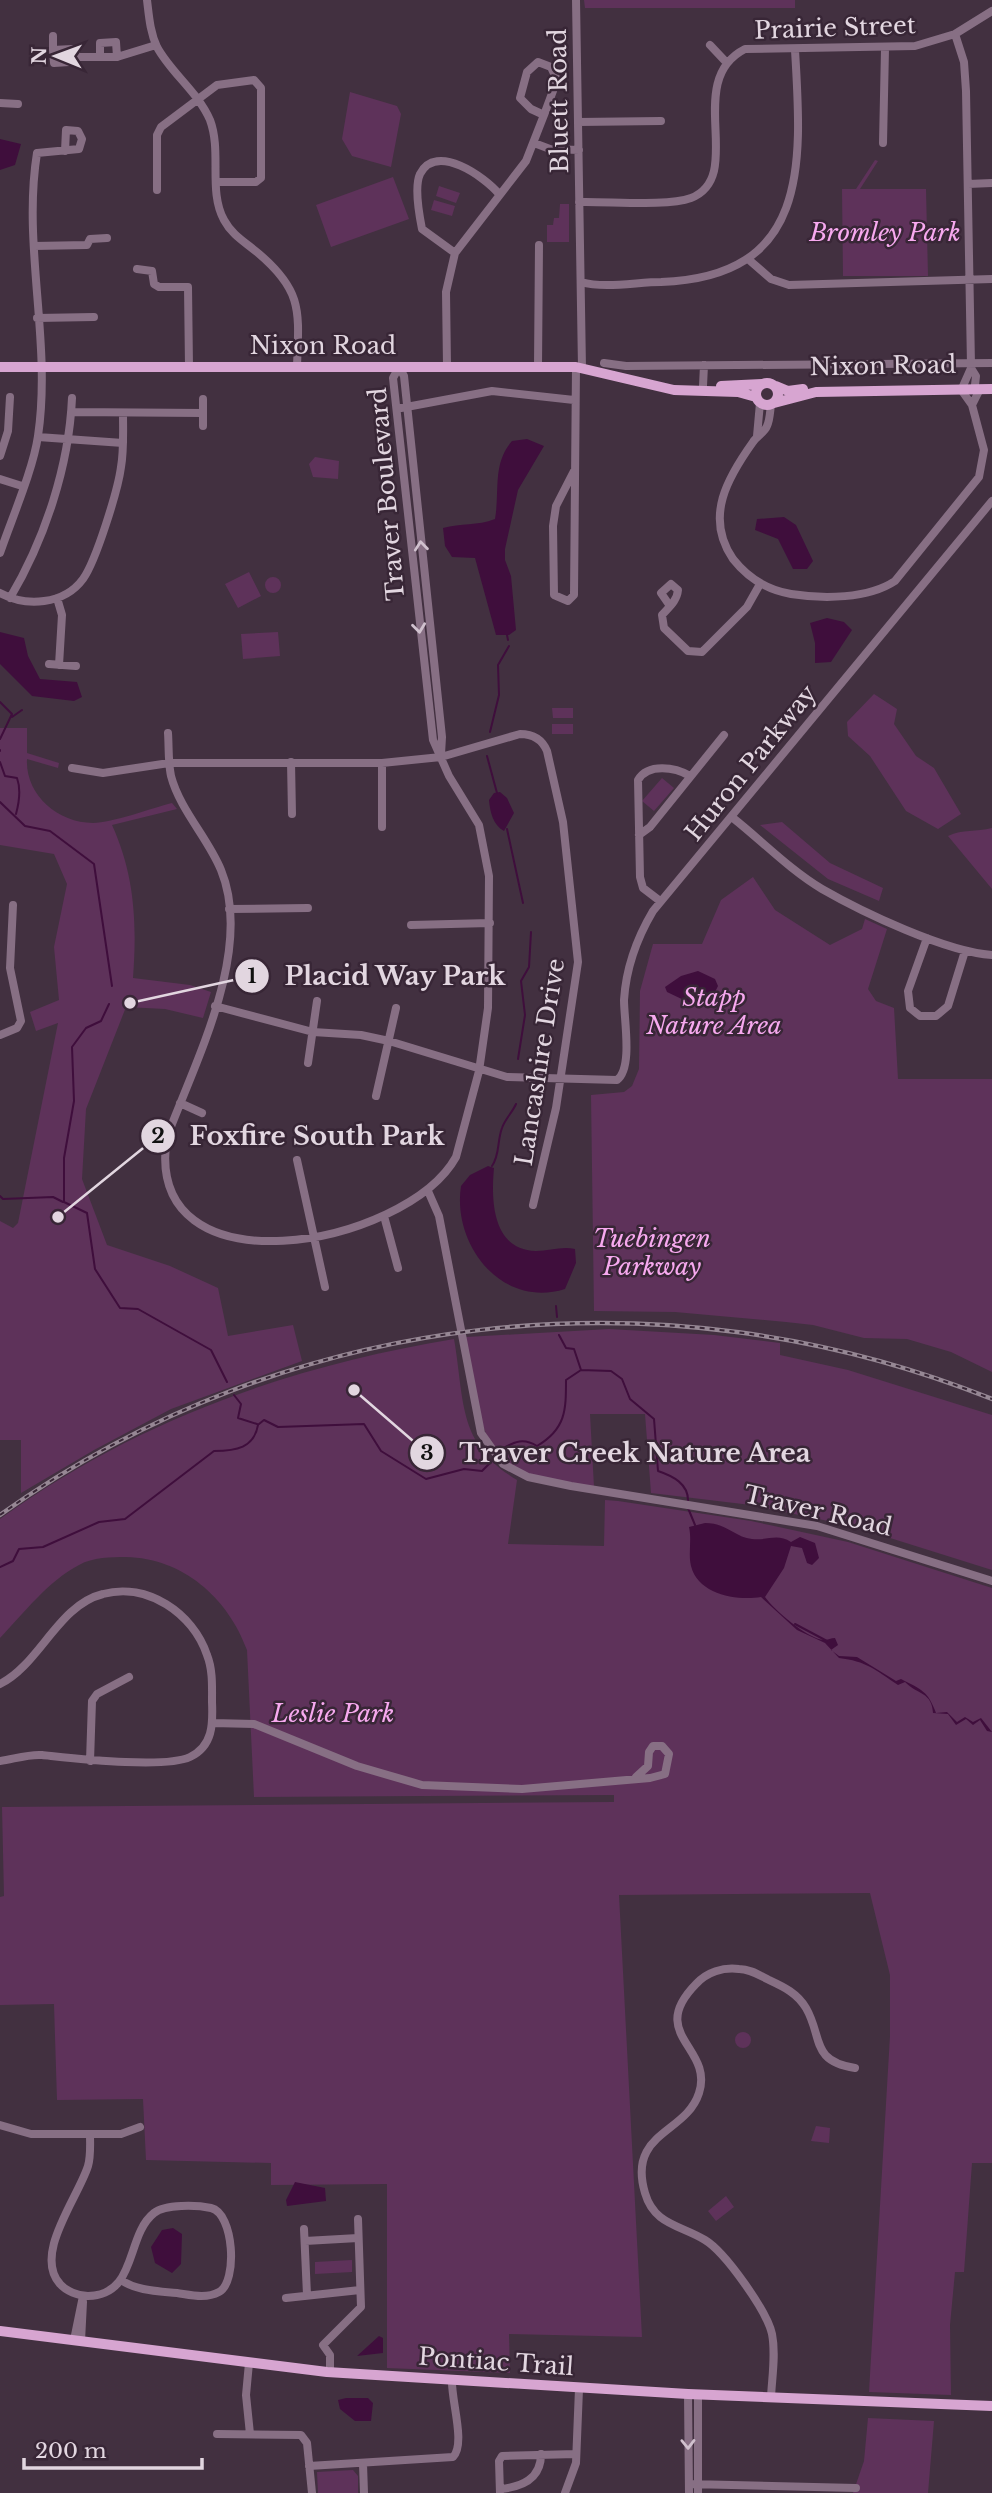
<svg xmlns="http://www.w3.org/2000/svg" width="992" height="2493" font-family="'Libre Baskerville',serif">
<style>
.green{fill:#5e325a}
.water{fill:#3f0e3c}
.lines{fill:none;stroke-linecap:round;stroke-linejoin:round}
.stream{stroke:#3f0e3c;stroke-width:2}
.minor{stroke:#876f84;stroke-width:8}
.major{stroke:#d7a5d1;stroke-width:10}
.rail-casing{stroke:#968794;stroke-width:4.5}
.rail{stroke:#382636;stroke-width:2;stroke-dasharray:5;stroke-linecap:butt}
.oneway{stroke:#d0c1ce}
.labels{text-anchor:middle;stroke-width:5;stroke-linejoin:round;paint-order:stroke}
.street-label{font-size:24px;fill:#e2d6e0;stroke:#382636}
.park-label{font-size:24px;font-style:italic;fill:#f7a9ef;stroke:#382636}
.leader{fill:none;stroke:#e2d6e0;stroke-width:2.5}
.callout-dot{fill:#e2d6e0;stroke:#382636;stroke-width:2.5}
.mark-label{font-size:21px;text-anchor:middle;font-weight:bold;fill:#111}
.callout-label{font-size:26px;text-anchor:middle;font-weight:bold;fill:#e2d6e0;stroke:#382636;stroke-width:5;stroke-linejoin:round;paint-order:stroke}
</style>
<rect width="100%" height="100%" fill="#423040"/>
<path class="green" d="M584,0h211v8h-210z
M350,92l47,14 4,8 -10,53 -39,-11 -10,-17z
M875,160l3,1 -18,28h66l2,87h-85l-1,-87h14z
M393,177l16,42 -78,28 -15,-42z
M439,186l21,7 -4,10 -20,-7z
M434,200l21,6 -3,10 -21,-6z
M560,204h9v38h-22v-17h6l1,-7h5z
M315,457l24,4 -1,18 -25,-2 -4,-13z
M249,572l12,24 -23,12 -13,-24z
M265 585a8 8 0 1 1 16 0a8 8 0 1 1-16 0Z
M278,632l2,24 -37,3 -2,-25z
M874,694l23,15 -3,15 22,32 18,12 27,46 -23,15 -32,-18 -36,-55 -22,-20 -1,-14z
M552,708h21v10h-20z
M552,724h21v10h-21z
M0,728h27v25l32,10 -1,5 -31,-9c-2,35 30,64 66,64 19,0 59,-15 79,-20l5,6 -65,16c23,51 25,99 21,153l57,7 21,7 -8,26 -38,-9 -39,-2 -40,102 -4,70 25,66 63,21 48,22 10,48 65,-11 9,36 -131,48 -77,41 -73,43v-53h-21v-219l13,7 5,-5 40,-200 -22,8 -6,-19 29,-12 -5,-53 13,-63 -13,-30 -54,-9z
M662,778l12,10 -20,23 -12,-10z
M782,822l48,41 53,25 -4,13 -51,-22 -68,-54z
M992,828v61l-44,-53c15,-7 28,-4 44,-8z
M753,877l22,33 55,35 32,-16 3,-10 22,10 -19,60 8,12 18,7 4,71h94v293l-41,-20 -44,-13 -43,-1 -51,-13 -27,-3 -111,-10 -81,-1 -3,-216 33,-3 8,-6 7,-17 1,-78 13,-47h49l19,-44z
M609,1329l105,6 66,8v12l68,15 144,45v155l-140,-44 -101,-21 -100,-12 -6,-79h-55l4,73c-27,-5 -62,-7 -85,-22 -32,-21 -37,-92 -43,-128z
M454,1339c11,63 3,105 63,141l-9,64 96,2 1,-46 13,1 133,20 97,21 144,46v575h-20l-8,109h-9l-5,53 1,70 -82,-3 21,-356v-61l-20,-82 -251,2 23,442 -133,-3 1,39 -123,-5v-184l-116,1v-22l-125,-3 -3,-61 -86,1 -3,-96 -54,1v-108l4,-1 -2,-89 612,-5v-7l-360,2 -7,-147c-19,-52 -64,-92 -121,-93 -15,0 -33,0 -47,8 -31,16 -55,48 -79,73v-119c135,-98 290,-153 454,-180z
M735 2040a8 8 0 1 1 16 0a8 8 0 1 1-16 0Z
M816,2126l14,2 -1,15 -18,-2z
M726,2196l8,11 -18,14 -8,-10z
M352,2260v12l-37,2v-12z
M868,2418l66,3 -6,72h-75l11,-32z
M353,2470l5,6v17h-40l-1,-21z"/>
<path class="water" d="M0,139l21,5 -6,21 -15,5z
M527,439l17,7 -26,44 -13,59v11l6,16 5,54 -7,5h-13l-21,-77 -23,-1 -7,-11 -2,-18c18,-5 34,-2 52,-9 5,-29 -3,-55 17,-78z
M784,517l12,8 17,36 -6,8h-14l-15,-30 -23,-9 2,-11z
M827,618l17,4 8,8 -21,32 -16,1v-20l-5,-20z
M0,632l24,6 4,18 12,23 37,3 5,15 -8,4 -42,-5 -32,-32z
M500,792l7,6 7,15 -10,18c-11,-6 -14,-19 -15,-31l5,-7z
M698,971l17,8 3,7 -7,14 -21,3 -23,-11 -2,-5 16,-11z
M488,1166l6,2c-3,32 -2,82 42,83 13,0 26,-5 39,-2l1,14 -11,26c-64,20 -113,-45 -104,-103l9,-11z
M705,1523c22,0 29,14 47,16 15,2 25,-6 39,3l9,-5 15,6 4,15 -7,7 -5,-2 -5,-15 -11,-2 -7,22 -19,29c9,13 43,42 59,43 4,0 7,-2 11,-2l3,7 -7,5 8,6 18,1 39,24 5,-2c21,11 27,12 35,34l11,-1 10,10 8,-5 8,5 8,-4 11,14 -5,-1 -7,-11 -7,5 -7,-6 -10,6 -8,-11 -15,-1c-1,-21 -15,-18 -28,-31l-7,3c-22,-15 -32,-24 -59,-27l-14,-15 -28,-13 -36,-33c-23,4 -63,-2 -70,-31 -3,-12 1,-26 -2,-39z
M295,2182l30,6 1,13 -39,5 -1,-6z
M173,2228l9,6 -1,30 -9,9 -17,-10 -4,-16 11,-17z
M379,2336l4,2v15l-26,3z
M346,2398h22l5,5 -2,18h-16l-15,-12 -2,-9z"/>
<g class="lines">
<path class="stream" d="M507,635l1,5
M0,702l12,12 -12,25
M12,717l10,-7
M490,732l9,-37 -1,-30 11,-19
M0,750v1
M487,756l10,37
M0,762l5,14 12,2c4,11 2,25 -1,36
M0,802l25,24 25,5 44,33 18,122
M507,829l16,74
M109,1004l-8,17 -15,7 -14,19 2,54 -10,57v44l23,11 8,56 25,39 18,1 73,41 16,32
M518,1059l7,-44 -4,-34 8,-14 2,-35
M492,1166c8,-11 5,-25 10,-38 3,-9 10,-15 14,-24
M0,1196l3,3 50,-2 10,5
M556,1306l1,11
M559,1335l7,13 8,1 7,21
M234,1395l7,9 -3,14 19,6
M259,1424l5,-4 14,7 86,-3 17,27 45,28 38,-10 18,2 9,-9
M502,1449c13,-8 22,-11 35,-3 29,-17 29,-36 29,-66l15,-10 30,1 11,8 8,20 24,20 4,52c15,5 31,13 30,31
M688,1508l7,17
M0,1567l13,-6 6,-12 24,-2 56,-25 26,-3 89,-68c22,0 40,-3 44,-26
M795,1624l32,17"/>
<path class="minor" d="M147,0c2,16 3,32 10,47 14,26 41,45 53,73 12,32 -2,71 14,100 8,15 21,22 34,33 45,38 41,58 39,113
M576,0l6,368
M955,34l9,28 2,29 5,274
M53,36v14
M710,45l16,17
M78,57l-9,5 -15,1 -1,-13 19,-1 6,8h39l39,-12
M100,57v-14l16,-1 1,15
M538,62l13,5 6,13 -13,35 -13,-6 -11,-11 7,-26z
M0,103l18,1
M578,122l83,-1
M534,143l16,6 29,1
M883,143l2,-94
M968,184l24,-1
M157,190v-55l4,-8 56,-42 37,-5 7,8v90l-5,4h-38
M579,202c29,-1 88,5 112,-4 56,-22 -9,-117 54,-149l170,-3 40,-12 37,-23
M34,246l53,-1 3,-6 17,-1
M455,253l-33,-24c-3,-15 -8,-42 -2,-55 16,-32 65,3 79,20
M748,259l23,20 18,6 203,-6
M137,269l15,2 2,13 5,3h29l1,80
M581,282c24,7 56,0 80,0 149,-5 141,-118 134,-232
M37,318l57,-1
M604,363l22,3 366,-3
M447,366l-1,-74 9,-39 71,-92 18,-46
M399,367l5,9 38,361 -1,17
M538,367l1,-122
M703,386l1,-21
M963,386l8,-18 5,8 -1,9
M962,391l10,14 7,-14
M771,405c-1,6 -1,15 -4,21 -2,6 -10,10 -14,16 -25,35 -49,75 -20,117 15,19 34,31 58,35 32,5 77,5 104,-13l84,-104 5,-27 -12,-45
M401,408l91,-17 82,9
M71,412l132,1
M203,426v-27
M757,436l3,-33
M38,437l85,6
M0,456l8,-25 2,-34
M574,471l-18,35 -3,20 1,69 14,6 6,-6 2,-228
M0,479l22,7
M0,553c12,-35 33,-83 38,-117 14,-94 -16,-190 -1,-283l42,-4 3,-10 -4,-8 -12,-1 -1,21
M0,593c26,14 64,12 83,-14 13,-18 35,-89 38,-112 3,-17 2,-36 2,-54
M10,598c35,-59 59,-132 62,-200
M57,598l5,17 -3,50
M670,606l-9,-13 10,-9 7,6c-1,11 -9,17 -16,25l2,13 24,23 14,1 45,-45 13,-23
M49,664l27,2
M168,733c1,14 0,29 3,43 9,34 37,62 50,94 33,80 -26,192 -54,267 -26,160 239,110 289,20l23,-86 9,-63 1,-132 -10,-51 -30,-49 -16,-36 -40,-362 6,-11
M291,762l1,52
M72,768l31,5 66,-10h213l59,-6 79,-23c13,0 22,5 27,17l16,71 15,140 -22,146 -23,97
M733,818c29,23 57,52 89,71 40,23 124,63 170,66
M382,827v-64
M639,835l11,-8 74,-92
M660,901l-17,-13 -3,-11 -2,-97c10,-17 37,-13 52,-4
M229,909l79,-1
M411,925l79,-2
M927,938l-19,53 2,17 10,8h16l12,-10 17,-55
M215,1006l98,26 48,3 28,6 118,36 110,3c16,-12 7,-60 7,-80 2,-32 13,-62 29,-89l339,-410
M0,1035l17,-7 4,-7 -11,-53 3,-63
M308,1063l9,-62
M376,1096l20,-88
M180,1103l22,10
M297,1160l28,127
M428,1191l11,25 42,217 22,31 25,13 43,9 246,40 175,55
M384,1216l14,52
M0,1684c40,-20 58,-79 103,-90 44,-12 90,19 104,61 6,15 5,32 5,47 1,22 1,44 -22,55 -26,12 -118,1 -148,-2 -14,-1 -28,4 -42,6
M213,1723l41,1 103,42 65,19 100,4 128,-11 15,-4 4,-20 -7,-8h-9l-4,6 -1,14 -12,11
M90,1761l2,-60 5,-7 32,-17
M0,2125l31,9h90l19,-7
M90,2134c0,10 1,22 -2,32 -10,32 -55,88 -28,118 6,7 18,12 28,12 50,-1 37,-60 66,-83 11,-9 43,-8 57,-5 23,5 27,74 8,84 -13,7 -28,3 -42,1 -19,-2 -40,-2 -56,-13
M304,2229l3,66
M305,2241l53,-3
M286,2298l74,-8
M74,2340l9,-44
M81,2341l2,-39
M249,2363l-3,32 4,39
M330,2372v-17l-7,-10 38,-38 -3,-88
M688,2394l1,99
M698,2395v98
M771,2397c1,-20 5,-43 1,-63 -5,-23 -47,-82 -67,-94 -24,-15 -51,-15 -60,-47 -18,-61 41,-59 54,-100 15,-46 -53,-58 -3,-109 11,-12 27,-17 43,-15 11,0 20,6 30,11 15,7 28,13 37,28 17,29 4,53 49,60
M217,2434l84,1 6,8 5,50
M363,2464l1,29
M309,2466l144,-9c13,-13 -2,-57 -1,-77
M689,2484l167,4
M500,2489c22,-2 41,-10 41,-35
M500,2493l-1,-32 3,-5 74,-2
M565,2493l11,-30 3,-74"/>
<path class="major" d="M0,367h576l98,23 64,2 18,5
M756 394a11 11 0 1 1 22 0a11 11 0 1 1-22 0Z
M721,386l41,-2
M776,386l12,5 15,-2
M774,403l42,-11 176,-3
M0,2331l327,41 361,22 304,12"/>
<g class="rail-casing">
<path id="rail" d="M0,1515c289,-207 663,-248 992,-116"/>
</g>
<use href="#rail" class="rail"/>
</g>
<defs><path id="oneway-chevron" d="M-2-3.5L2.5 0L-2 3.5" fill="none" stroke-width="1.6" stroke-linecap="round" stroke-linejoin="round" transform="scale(1.75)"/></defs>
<g class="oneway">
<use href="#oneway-chevron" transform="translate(421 546) rotate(-96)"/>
<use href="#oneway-chevron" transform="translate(419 628) rotate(83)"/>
<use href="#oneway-chevron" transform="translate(688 2444) rotate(89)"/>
</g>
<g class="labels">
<g class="street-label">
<text transform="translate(835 28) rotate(-2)" y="8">Prairie Street</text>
<text transform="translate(559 101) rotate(-91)" y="8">Bluett Road</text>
<text x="323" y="354">Nixon Road</text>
<text transform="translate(883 366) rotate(-1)" y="8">Nixon Road</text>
<text transform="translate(387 494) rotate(-95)" y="8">Traver Boulevard</text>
<text transform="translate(751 763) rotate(-51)" y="8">Huron Parkway</text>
<text transform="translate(540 1062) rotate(-81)" y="8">Lancashire Drive</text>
<text transform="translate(818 1511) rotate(13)" y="8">Traver Road</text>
<text transform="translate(496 2362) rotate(4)" y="8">Pontiac Trail</text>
</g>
<g class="park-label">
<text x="885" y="241">Bromley Park</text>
<text x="714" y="1006">Stapp<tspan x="714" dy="28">Nature Area</tspan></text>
<text x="652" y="1247">Tuebingen<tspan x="652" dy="28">Parkway</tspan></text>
<text x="333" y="1722">Leslie Park</text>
</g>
</g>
<path class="leader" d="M130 1003L252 976M58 1217L158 1136M354 1390L427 1453"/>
<g class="callout-dot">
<circle cx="130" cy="1003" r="7"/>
<circle cx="58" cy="1217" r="7"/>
<circle cx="354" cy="1390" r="7"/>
<circle cx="252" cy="976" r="18"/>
<circle cx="158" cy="1136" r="18"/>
<circle cx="427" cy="1453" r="18"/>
</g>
<g class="mark-label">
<text x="252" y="983">1</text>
<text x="158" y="1143">2</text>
<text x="427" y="1460">3</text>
</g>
<g class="callout-label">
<text x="395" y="985">Placid Way Park</text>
<text x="317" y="1145">Foxfire South Park</text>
<text x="635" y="1462">Traver Creek Nature Area</text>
</g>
<g transform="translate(56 56) rotate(271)" stroke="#382636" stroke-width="5" paint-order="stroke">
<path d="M0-5L12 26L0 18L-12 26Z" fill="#e2d6e0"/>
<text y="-10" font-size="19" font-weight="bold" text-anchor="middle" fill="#e2d6e0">N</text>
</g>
<path d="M24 2458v10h178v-10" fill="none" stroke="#e2d6e0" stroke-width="3.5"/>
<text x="35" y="2458" font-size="21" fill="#e2d6e0" stroke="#382636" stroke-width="5" paint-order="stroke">200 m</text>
</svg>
